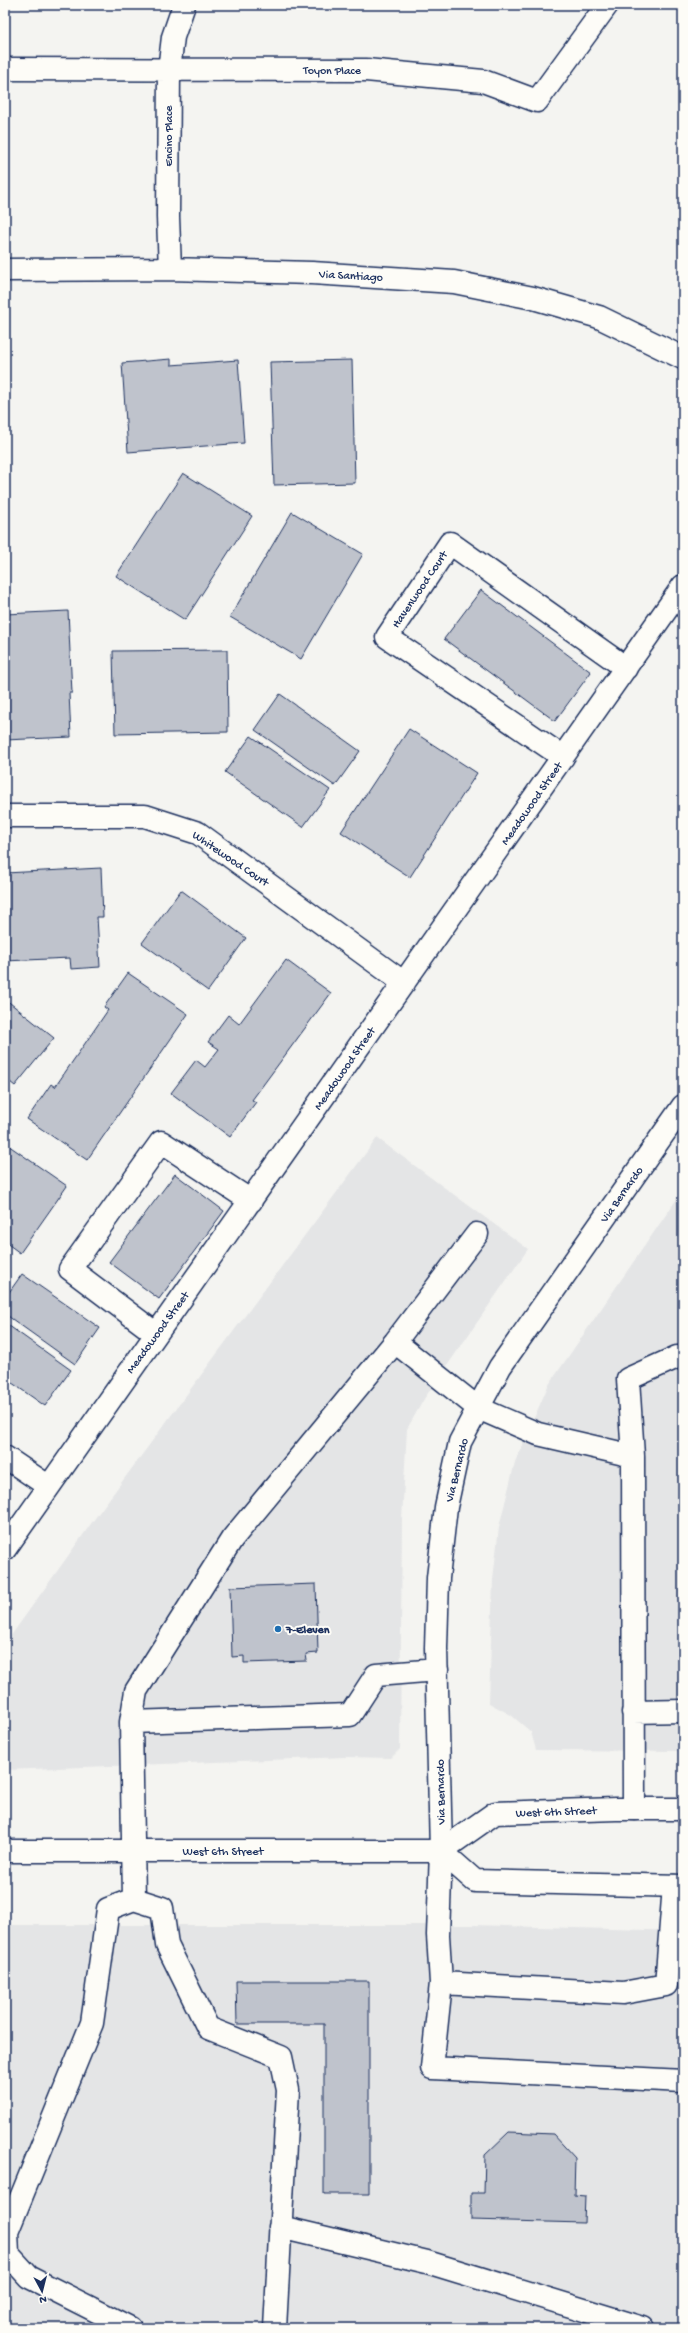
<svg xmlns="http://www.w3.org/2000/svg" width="688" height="2333" font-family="'Gochi Hand',sans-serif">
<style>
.built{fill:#e4e5e6}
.building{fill:#bfc3cc;stroke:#1b2f5e}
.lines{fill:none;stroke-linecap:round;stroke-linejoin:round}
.minor-casing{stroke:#1b2f5e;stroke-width:25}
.major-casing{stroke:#1b2f5e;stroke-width:25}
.minor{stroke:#fdfcf7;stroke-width:22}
.major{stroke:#fdfcf7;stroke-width:22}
.poi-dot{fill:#1f6fb2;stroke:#fdfcf7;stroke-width:1.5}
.labels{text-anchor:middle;stroke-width:4;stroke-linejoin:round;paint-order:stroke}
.street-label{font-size:12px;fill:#1b2f5e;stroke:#fdfcf7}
.poi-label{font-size:12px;font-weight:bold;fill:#1b2f5e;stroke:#fdfcf7;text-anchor:start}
</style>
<rect width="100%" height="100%" fill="#f4f4f1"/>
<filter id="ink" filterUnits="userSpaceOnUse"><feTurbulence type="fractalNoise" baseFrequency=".025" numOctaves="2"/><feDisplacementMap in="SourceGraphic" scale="8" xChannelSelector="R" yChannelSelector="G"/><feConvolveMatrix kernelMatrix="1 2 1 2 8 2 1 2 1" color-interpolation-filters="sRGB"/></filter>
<g filter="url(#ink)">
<path class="built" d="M377,1138l151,111 -104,150 -17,30 -5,90 -2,230 -9,9 -45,-1 -341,13v-126l93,-130z
M683,1190v561l-147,-1 -5,-18 -20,-17 -22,-12 4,-124 6,-52 16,-65 33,-76z
M5,1925h467l211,6v397h-678z"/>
<path class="building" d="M171,359v6l67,-5 6,83 -116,9 -6,-89z
M352,360l3,123 -81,2 -4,-123z
M183,473l69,43 -67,104 -69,-44z
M292,512l71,42 -62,105 -71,-42z
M481,590l110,82 -36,49 -111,-82z
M68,611l4,82h-3l2,44 -66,3v-126z
M227,650l1,82 -113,2 -2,-83z
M280,694l80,57 -25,35 -80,-56z
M409,729l68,44 -67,104 -69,-45z
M251,736l79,54 -27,37 -78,-55z
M101,868l2,49h-6l3,50 -29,2 -1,-11 -65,3v-88z
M181,890l65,48 -38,53 -66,-48z
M286,960l45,33 -79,107 4,2 -26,35 -59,-44 25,-33 9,7 14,-18 -11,-7 20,-27 11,9z
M128,973l60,41 -101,146 -60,-41 24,-35 4,3 53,-77 -4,-3z
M5,999l49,39 -39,48 -10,-8z
M5,1143l62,43 -47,67 -15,-11z
M175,1174l49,37 -65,88 -50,-37z
M22,1274l78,54 -25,36 -70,-50v-16z
M5,1323l66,47 -26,36 -40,-28z
M316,1584l2,69 -12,1 1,7 -63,2v-7l-12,1 -2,-70z
M236,1981h133v213h-45v-170h-87z
M509,2132l44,2 22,24 -1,37 11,1 -1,27 -113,-3v-27h13l1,-38z"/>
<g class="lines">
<g class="minor-casing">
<path id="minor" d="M5,69l361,1 117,11 54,20 70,-96
M170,269l-2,-52 1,-147 4,-33 11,-32
M5,270l165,-1 142,4 142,9 79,16 66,19 84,41
M563,757l-176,-120 63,-94 176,125
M5,816h140l53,17 206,150
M155,1333l-85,-64 91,-127 90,59
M395,1342l83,66 60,26 95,22
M5,1457l43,29
M5,1549l678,-963
M437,1670l-61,5 -26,40 -219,7 5,-31 96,-152 163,-197 82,-108
M633,1712l50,-1
M131,1722l3,177
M634,1809l-1,-353 -5,-77 49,-22h6
M674,1886l-8,99 -43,8 -182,-10 -3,-48 3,-84 -5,-203 2,-70 8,-71 14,-65 40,-75 183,-261
M441,1983l-9,85 251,13
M280,2227l147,35 216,66
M130,2328l-101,-51 -21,-23 -1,-22 85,-209 16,-114 26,-10 28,9 5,37 41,83 73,29 7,33 -13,238"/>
</g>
<g class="major-casing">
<path id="major" d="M5,1851h436l54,-38 121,-4h67
M441,1851l34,30 208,5"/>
</g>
<use href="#minor" class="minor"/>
<use href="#major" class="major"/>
</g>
</g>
<circle class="poi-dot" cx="278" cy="1629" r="4"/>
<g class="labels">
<g class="street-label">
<text x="332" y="74">Toyon Place</text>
<text transform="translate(168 136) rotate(-90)" y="4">Encino Place</text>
<text transform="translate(351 275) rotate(3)" y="4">Via Santiago</text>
<text transform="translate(419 589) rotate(-56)" y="4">Havenwood Court</text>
<text transform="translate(531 803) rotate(-55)" y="4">Meadowood Street</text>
<text transform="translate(231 858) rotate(34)" y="4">Whitewood Court</text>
<text transform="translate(344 1068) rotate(-55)" y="4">Meadowood Street</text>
<text transform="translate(621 1194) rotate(-55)" y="4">Via Bernardo</text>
<text transform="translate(157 1332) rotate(-54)" y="4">Meadowood Street</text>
<text transform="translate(456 1470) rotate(-76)" y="4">Via Bernardo</text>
<text transform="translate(440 1792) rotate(-91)" y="4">Via Bernardo</text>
<text transform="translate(556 1811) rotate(-2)" y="4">West 6th Street</text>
<text x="223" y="1855">West 6th Street</text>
</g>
<g class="poi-label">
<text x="286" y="1633">7-Eleven</text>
</g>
</g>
<rect width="688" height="2333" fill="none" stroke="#fdfcf7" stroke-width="20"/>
<rect x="10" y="10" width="668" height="2313" fill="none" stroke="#1b2f5e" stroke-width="1.5" filter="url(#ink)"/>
<g transform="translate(42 2291) rotate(173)" stroke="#fdfcf7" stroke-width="3" paint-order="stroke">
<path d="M0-3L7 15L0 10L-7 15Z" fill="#1b2f5e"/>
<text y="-6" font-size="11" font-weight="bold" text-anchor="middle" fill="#1b2f5e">N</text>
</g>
</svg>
